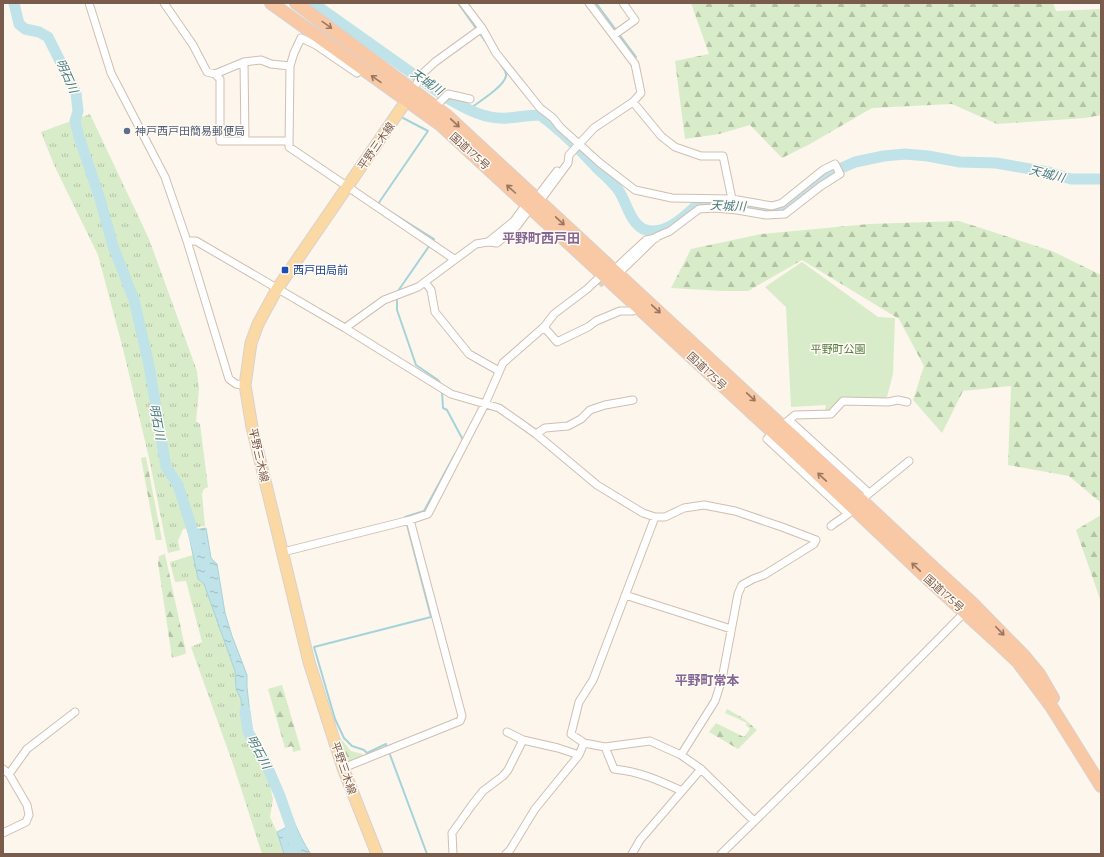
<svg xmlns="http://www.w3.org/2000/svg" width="1104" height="857" font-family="Montserrat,'Noto Sans JP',sans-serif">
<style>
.grass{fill:url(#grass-tufts)}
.forest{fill:url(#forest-firs)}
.park{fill:#d8ecc9}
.water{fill:url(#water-ripples);stroke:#a5d3da}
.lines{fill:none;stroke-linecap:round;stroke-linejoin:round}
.stream{stroke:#a5d3da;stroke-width:2}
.river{stroke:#bfe3e8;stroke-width:11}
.minor-tunnel{stroke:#dcd0c4;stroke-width:7;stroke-dasharray:7 3.5;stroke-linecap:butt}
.minor-casing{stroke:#d1beb0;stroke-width:9}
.primary-casing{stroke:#dad1cd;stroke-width:13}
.trunk-casing{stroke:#dad1cd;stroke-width:14}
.minor{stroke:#fff;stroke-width:7}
.primary{stroke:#fbd9a5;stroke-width:11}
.trunk{stroke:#f9c8a4;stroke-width:12}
.oneway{stroke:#9a7763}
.service-dot{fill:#5c6f8a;stroke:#fffaf3;stroke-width:1.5}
.transit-dot{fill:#1a4fb4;stroke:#fffaf3;stroke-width:1.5}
.labels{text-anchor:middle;stroke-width:3;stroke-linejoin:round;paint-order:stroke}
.service-label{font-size:11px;fill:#4e5e75;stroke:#fffaf3;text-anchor:start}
.street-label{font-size:11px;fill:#7a5c4d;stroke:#fffaf3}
.transit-label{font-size:11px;fill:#164399;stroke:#fffaf3;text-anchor:start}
.park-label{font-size:11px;fill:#537a41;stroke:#fffaf3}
.water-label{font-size:12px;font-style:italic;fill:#437c86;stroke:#fffaf3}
.quarter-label{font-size:13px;font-weight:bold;fill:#846695;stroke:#fffaf3}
</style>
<defs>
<pattern id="grass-tufts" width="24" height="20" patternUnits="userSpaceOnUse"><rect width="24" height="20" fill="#d8ecc9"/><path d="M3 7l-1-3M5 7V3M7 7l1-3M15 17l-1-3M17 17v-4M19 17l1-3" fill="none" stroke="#b4c2a5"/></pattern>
<pattern id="forest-firs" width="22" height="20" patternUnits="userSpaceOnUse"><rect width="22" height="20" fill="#d8ecc9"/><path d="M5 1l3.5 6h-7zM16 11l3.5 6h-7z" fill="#b4c2a5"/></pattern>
<pattern id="water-ripples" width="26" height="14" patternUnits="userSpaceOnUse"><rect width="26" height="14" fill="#bfe3e8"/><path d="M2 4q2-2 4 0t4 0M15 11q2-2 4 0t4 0" fill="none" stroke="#a0bbbe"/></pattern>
</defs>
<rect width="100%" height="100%" fill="#fdf6ec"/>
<path class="grass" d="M90,114l59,125 48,132 2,18 -3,32 4,3 8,63 -4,2 -2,5 3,32 -22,3 -5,12 2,9 -12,3 -19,-95 -26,-109 -25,-94 -44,-90 -13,-33z
M193,555l5,24 6,5 31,87v13l1,5 5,10 1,15 4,11v15l9,13 14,29 4,17 -3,18 7,15 7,22h-22l-28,-87 -43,-120 11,-5 -16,-61 -11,1 -5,-20z"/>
<path class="forest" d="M691,3h362l3,8 45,-2v106l-16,3 -88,6 -45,-20 -80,4 -62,36 -28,14 -32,-33 -31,9 -34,5 -10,-78 34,-7z
M959,221l93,30 49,24v228l-32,-27 -61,-11 3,-79 -48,5 -21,42 -29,-33 11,-34 -25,-47 -97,-59 -54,31h-25l-52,-3 20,-39 70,-15 108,-10z
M146,457l16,83h-6l-15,-82z
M1101,515v87l-25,-72z
M165,554l21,98 -1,2 -13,4 -14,-95 1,-7z
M282,685l19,65 -8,2 -1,-6 -7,2 -17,-59z
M727,709l16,9 14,12 -19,19 -29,-17 7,-9 28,14 6,-8 -4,-4 1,-2 -22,-10z
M340,738l11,13 12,3 -3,4 -11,4z"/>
<path class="park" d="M802,262l76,55 17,1 -2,56 -6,23 -4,3 -32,-2 -21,12h-5l1,-5 -35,2 -5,-100 -21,-20z"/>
<path class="water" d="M206,528l5,30 6,6 8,49 7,23 15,39v12l4,37 -5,1 -4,-11 -1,-15 -5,-10 -1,-18 -31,-87 -6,-5 -10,-48z
M291,819l2,1c6,12 10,23 18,34h-27l-7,-22 8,-4 2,-6z"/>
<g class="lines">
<path class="stream" d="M458,3l27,38
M596,3l20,27
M619,34l17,23
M468,110c9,-7 36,-23 38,-34 1,-5 -3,-8 -5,-11
M379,204h-1l50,-73 -25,-13
M386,209l48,30 -36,52v2
M397,298v12l19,55 22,15 4,5
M442,391l1,17 4,2 16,30
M387,748l-1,-4 -19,9 -3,-3 -12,-4 -8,-8 -9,-19 -21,-72 117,-30 -26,-100 19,-6 31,-57
M389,752l38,102"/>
<path class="river" d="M14,3l5,21 6,5 14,3 9,5 28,56 2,18 -3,10 4,16 21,62 13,47 21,54 15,65 17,102 12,18 19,60
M313,3l134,95c19,11 39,22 61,20 11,-1 21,-3 32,-3 21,15 39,34 56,52 8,8 17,15 23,24 9,14 13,41 34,40 17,0 32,-15 44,-26l38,-1 37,6 11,-1 33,-26 19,-12 20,-9 29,-6 21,-2 23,2 32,6 36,1 52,9 23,7h30
M245,711l3,21 16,27 16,37 11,31 5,27"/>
<path class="minor-tunnel" d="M599,285l10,-10"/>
<g class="minor-casing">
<path id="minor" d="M89,3l22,70 54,104 22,64 42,138 7,5 9,1
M164,3l29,42 14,27 8,2 5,5v62h69
M482,28l14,25 44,55 13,10 7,9 40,36 35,27 37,8 60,1 40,7 10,-3 41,-33 12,-6 5,10 -19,12 -36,28 -19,1 -29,-5 -22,-2 -16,1 -29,22 -14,6 -38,37
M614,35l21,-15 -12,-17
M244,62l1,79
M361,69l-4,4 -41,-28 -15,-7 -7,15 -4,13 -1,81 165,112
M215,74l29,-12 17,-2 10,4 19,2
M414,89l7,-14 14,-13 47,-34 -19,-25
M633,102l28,34 14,11 26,9h22l9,43
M435,107l13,-13 22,5
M541,192l16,-21
M540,201l28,-38 1,-8 25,-27 39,-26 8,-9 -6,-29 -46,-61
M187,241h9l149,87 106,66 48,14 37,26 61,51 46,28 12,4h10l19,-9 20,-3 31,6 47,16 34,13 -2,4 -50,31 -11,4 -11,6 -4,9 -16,85 -7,22 -34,54
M488,242l9,1 20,-17 9,-12
M619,265l27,-25 10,-2
M425,282l6,8 4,22 34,42 30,17
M544,327l13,15 31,-15 8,-6 24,-10h13l4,-4
M345,328l39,-28 34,-13 58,-43 12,-2 26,-21 13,-18
M789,420l6,-5 36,-1 12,-13 45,1 10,-2 9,2
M785,423l4,-3 80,73
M774,432l-7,7 81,75
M536,434l9,-6 23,-2 13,-7 9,-9 15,-5 28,-5
M866,496l43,-35
M655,517l-62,163 -14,22 -8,32 13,9 21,4 45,-6 31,14 20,14 53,52
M831,526c6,-5 13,-8 19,-14
M283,552l127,-32 18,-6 57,-110 18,-41 41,-36 10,-13 33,-25 16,-15
M625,595l106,34
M507,732l16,8 35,8 21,7
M605,747l9,22c27,3 44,11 68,22
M343,768l117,-47 2,-5 -52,-196
M3,769l6,5
M3,833l23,-11 3,-7 -2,-10 -18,-31 18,-25 48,-37
M453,854l-1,-21 20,-28 11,-14 20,-15 5,-6 15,-30
M506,854l4,-4 25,-41 44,-54 5,-12
M632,854l8,-14 61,-71
M721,854l156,-153 89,-90"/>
</g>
<g class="primary-casing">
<path id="primary" d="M377,854l-34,-86 -34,-106 -57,-235 -7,-42 6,-42 7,-19 19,-35 134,-195"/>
</g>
<g class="trunk-casing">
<path id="trunk" d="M271,3l170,122 348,322 139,132 69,63 21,20 33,44 50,80
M296,3l150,112 351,325 139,130 37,34 51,52 15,18 14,24"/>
</g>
<use href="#minor" class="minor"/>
<use href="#primary" class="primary"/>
<use href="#trunk" class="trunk"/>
</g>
<defs><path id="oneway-shaft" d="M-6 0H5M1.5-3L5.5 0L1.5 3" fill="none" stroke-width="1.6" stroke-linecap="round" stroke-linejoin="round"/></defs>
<g class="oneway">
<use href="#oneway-shaft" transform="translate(327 25) rotate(36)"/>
<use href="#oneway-shaft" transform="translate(376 79) rotate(-145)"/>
<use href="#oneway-shaft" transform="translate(455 123) rotate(43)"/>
<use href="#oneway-shaft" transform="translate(511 189) rotate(-138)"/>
<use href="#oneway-shaft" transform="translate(560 221) rotate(43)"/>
<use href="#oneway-shaft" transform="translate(656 309) rotate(43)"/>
<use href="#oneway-shaft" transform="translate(751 397) rotate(43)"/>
<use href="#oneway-shaft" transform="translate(822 477) rotate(-137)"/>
<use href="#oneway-shaft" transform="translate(916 567) rotate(-136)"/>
<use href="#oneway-shaft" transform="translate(1000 631) rotate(46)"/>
</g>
<circle class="service-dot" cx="127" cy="131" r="4"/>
<rect class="transit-dot" x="281" y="266" width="8" height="8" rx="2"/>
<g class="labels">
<g class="service-label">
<text x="135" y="135">神戸西戸田簡易郵便局</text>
</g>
<g class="street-label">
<text transform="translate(376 146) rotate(-55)" y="4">平野三木線</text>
<text transform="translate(470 151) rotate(42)" y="4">国道175号</text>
<text transform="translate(707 371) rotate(43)" y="4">国道175号</text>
<text transform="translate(259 455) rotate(77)" y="4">平野三木線</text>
<text transform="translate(944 593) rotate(42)" y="4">国道175号</text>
<text transform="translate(344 768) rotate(71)" y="4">平野三木線</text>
</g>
<g class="transit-label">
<text x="293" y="274">西戸田局前</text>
</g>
<g class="park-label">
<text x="838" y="353">平野町公園</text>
</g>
<g class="water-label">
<text transform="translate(67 76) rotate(66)" y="4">明石川</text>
<text transform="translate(427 82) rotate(34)" y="4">天城川</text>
<text transform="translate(1047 174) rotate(14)" y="4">天城川</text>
<text transform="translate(728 206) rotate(2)" y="4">天城川</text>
<text transform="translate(157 422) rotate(79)" y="4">明石川</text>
<text transform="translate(259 752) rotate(62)" y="4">明石川</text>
</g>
<g class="quarter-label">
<text x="541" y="243">平野町西戸田</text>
<text x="707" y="685">平野町常本</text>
</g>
</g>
<rect width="1104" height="857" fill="none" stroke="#7a5c4d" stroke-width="8"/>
</svg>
